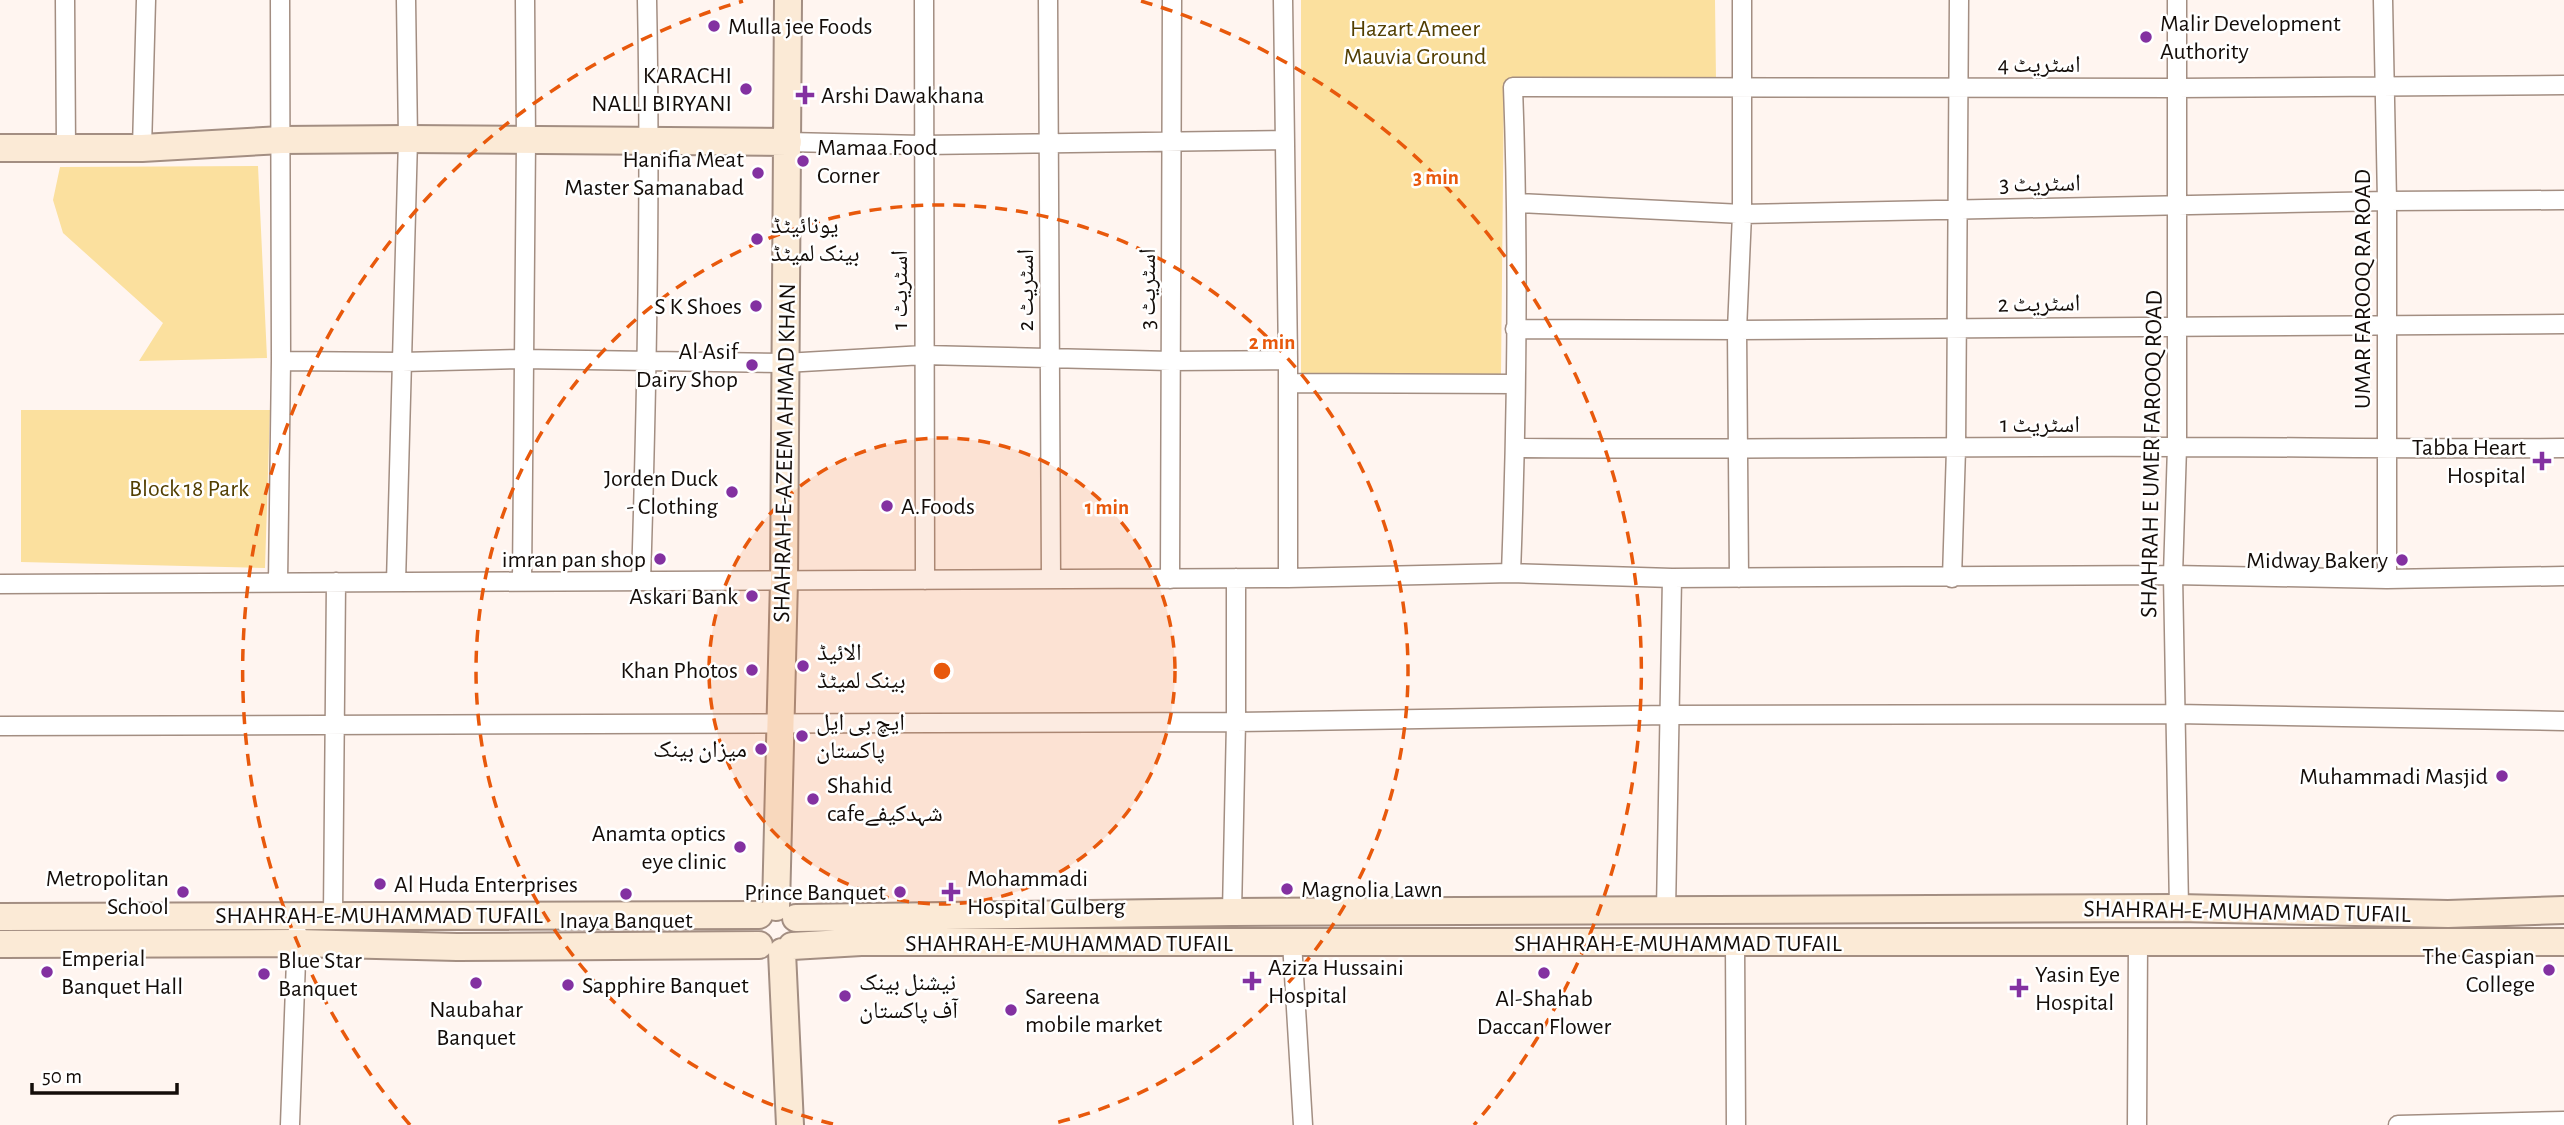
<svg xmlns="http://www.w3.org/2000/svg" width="2564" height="1125" font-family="'Alegreya Sans','Noto Naskh Arabic',sans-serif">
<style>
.green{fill:#fbe09e}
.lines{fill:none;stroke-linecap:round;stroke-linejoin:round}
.street-casing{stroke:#a38e82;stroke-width:21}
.secondary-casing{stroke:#a38e82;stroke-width:30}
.street{stroke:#fff;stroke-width:18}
.secondary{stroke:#fbead6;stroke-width:26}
.ring{fill:none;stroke:#e8590c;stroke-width:3.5;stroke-dasharray:12 9}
.poi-dot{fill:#8331a1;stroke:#fff;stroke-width:2.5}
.labels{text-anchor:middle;stroke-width:5;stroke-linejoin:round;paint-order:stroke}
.poi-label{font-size:24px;fill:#140d09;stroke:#fff;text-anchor:start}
.park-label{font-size:24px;fill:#523e01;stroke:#fff}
.street-label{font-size:24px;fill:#140d09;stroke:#fff}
.centre{fill:#e8590c;stroke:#fff;stroke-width:3.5}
.ring-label{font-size:21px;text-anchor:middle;font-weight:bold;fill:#e8590c;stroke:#fff;stroke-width:5;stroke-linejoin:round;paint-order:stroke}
</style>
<rect width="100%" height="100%" fill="#fff5f0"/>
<path class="green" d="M1301,0h414l1,80 -212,3 -3,292h-200z
M258,166l9,192 -128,3 24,-38 -100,-90 -10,-33 7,-33z
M21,410h249l-5,158 -244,-6z"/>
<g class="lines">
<g class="street-casing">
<path id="street" d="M65,0l1,148
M924,0l1,580
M1048,0l3,579
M1283,0l5,360v218
M2177,0v447l-4,128 6,333
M2383,0l4,201v378
M788,142l135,3 362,-5
M142,148l4,-148
M1517,203l225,11 645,-13 177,-1
M1515,329l222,1 827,-6
M281,361l121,1 120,-3 263,4 139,-8 247,6 117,-1
M1288,383l227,1
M1515,448c221,2 442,-2 662,-1 129,0 258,2 387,1
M1511,573c6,-162 8,-324 2,-486l664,1 387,-3
M1739,578l-2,-248 5,-116v-214
M1952,578l4,-129 3,-449
M1170,579l2,-579
M522,581l4,-440 -1,-141
M641,581c6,-194 10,-387 6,-581
M278,582l3,-221 -1,-361
M396,582l12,-443 -2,-139
M0,584l1288,-6 223,-5 161,5 501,-3 214,4 177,-3
M0,726l1236,-4 432,-7 508,-1 388,7
M1666,911l6,-333
M1232,912l4,-190v-144
M333,915l3,-333
M1292,942l11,183
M1735,944l1,181
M290,1125l7,-192
M2137,1125l1,-184
M2398,1125l166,-4"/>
</g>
<g class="secondary-casing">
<path id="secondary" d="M0,148h142l140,-8 126,-1 380,3
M776,907l8,-327 4,-580
M0,917l759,-2
M796,918l436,-6 947,-4 269,6 116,-4
M0,944l296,-1 161,4 302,-2
M792,946l69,-4h1703
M782,952l8,173"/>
</g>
<use href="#street" class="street"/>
<use href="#secondary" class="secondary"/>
</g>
<circle cx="942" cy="671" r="233" fill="#e8590c" fill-opacity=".12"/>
<g class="ring">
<circle cx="942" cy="671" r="233"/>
<path d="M833 1124A466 466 0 1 1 1051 1124"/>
<path d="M410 1125A699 699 0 0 1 743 1M1141 1A699 699 0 0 1 1474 1125"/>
</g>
<g class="poi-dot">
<circle cx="714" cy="26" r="7"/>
<circle cx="2146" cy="37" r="7"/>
<circle cx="746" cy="89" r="7"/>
<path d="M801.5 84.5h7v7h7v7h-7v7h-7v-7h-7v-7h7z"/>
<circle cx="803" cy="161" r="7"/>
<circle cx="758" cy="173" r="7"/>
<circle cx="757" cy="239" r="7"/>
<circle cx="756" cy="306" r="7"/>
<circle cx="752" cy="365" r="7"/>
<path d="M2538.5 450.5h7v7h7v7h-7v7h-7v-7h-7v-7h7z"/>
<circle cx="732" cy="492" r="7"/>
<circle cx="887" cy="506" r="7"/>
<circle cx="660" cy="559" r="7"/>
<circle cx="2402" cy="560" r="7"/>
<circle cx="752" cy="596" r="7"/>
<circle cx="803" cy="666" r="7"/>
<circle cx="752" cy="670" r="7"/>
<circle cx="802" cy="736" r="7"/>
<circle cx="761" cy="749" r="7"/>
<circle cx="2502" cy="776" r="7"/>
<circle cx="813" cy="799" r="7"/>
<circle cx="740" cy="847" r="7"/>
<circle cx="380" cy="884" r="7"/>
<circle cx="1287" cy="889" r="7"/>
<circle cx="183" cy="892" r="7"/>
<circle cx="900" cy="892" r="7"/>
<path d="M947.5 881.5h7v7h7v7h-7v7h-7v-7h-7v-7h7z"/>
<circle cx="626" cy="894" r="7"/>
<circle cx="2549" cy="970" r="7"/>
<circle cx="47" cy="972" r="7"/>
<circle cx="1544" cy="973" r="7"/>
<circle cx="264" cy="974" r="7"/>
<path d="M1248.5 970.5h7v7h7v7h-7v7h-7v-7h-7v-7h7z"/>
<circle cx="476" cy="983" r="7"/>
<circle cx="568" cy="985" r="7"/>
<path d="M2015.5 977.5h7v7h7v7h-7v7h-7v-7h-7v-7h7z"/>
<circle cx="845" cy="996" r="7"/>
<circle cx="1011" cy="1010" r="7"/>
</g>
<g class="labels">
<g class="poi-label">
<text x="2160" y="31">Malir Development<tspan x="2160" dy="28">Authority</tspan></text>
<text x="728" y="34">Mulla jee Foods</text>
<text x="732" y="83" text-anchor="end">KARACHI<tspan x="732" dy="28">NALLI BIRYANI</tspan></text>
<text x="821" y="103">Arshi Dawakhana</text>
<text x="817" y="155">Mamaa Food<tspan x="817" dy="28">Corner</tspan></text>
<text x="744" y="167" text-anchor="end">Hanifia Meat<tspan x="744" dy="28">Master Samanabad</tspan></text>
<text x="771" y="233">یونائیٹڈ<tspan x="771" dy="28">بینک لمیٹڈ</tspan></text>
<text x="742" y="314" text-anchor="end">S K Shoes</text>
<text x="738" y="359" text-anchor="end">Al Asif<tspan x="738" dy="28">Dairy Shop</tspan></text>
<text x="2526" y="455" text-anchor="end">Tabba Heart<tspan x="2526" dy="28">Hospital</tspan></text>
<text x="718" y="486" text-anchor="end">Jorden Duck<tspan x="718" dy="28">- Clothing</tspan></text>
<text x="901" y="514">A.Foods</text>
<text x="646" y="567" text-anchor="end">imran pan shop</text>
<text x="2388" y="568" text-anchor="end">Midway Bakery</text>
<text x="738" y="604" text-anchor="end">Askari Bank</text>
<text x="817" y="660">الائیڈ<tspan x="817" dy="28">بینک لمیٹڈ</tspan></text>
<text x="738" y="678" text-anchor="end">Khan Photos</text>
<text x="816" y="730">ایچ بی ایل<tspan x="816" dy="28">پاکستان</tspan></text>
<text x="747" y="757" text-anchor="end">میزان بینک</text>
<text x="2488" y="784" text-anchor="end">Muhammadi Masjid</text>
<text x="827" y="793">Shahid<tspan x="827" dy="28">cafeشہدکیفے</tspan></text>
<text x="726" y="841" text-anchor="end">Anamta optics<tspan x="726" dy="28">eye clinic</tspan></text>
<text x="169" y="886" text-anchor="end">Metropolitan<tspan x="169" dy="28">School</tspan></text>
<text x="967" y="886">Mohammadi<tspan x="967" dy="28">Hospital Gulberg</tspan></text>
<text x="394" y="892">Al Huda Enterprises</text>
<text x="1301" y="897">Magnolia Lawn</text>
<text x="886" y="900" text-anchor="end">Prince Banquet</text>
<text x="626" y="928" text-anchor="middle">Inaya Banquet</text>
<text x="2535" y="964" text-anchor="end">The Caspian<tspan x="2535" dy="28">College</tspan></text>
<text x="61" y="966">Emperial<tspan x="61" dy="28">Banquet Hall</tspan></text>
<text x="278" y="968">Blue Star<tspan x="278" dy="28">Banquet</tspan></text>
<text x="1268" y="975">Aziza Hussaini<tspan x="1268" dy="28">Hospital</tspan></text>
<text x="2035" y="982">Yasin Eye<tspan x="2035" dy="28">Hospital</tspan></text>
<text x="859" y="990">نیشنل بینک<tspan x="859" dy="28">آف پاکستان</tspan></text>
<text x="582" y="993">Sapphire Banquet</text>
<text x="1025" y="1004">Sareena<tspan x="1025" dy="28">mobile market</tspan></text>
<text x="1544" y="1006" text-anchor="middle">Al-Shahab<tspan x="1544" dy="28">Daccan Flower</tspan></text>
<text x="476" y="1017" text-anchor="middle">Naubahar<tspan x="476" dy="28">Banquet</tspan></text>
</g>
<g class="park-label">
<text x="1415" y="36">Hazart Ameer<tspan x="1415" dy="28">Mauvia Ground</tspan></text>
<text x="189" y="496">Block 18 Park</text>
</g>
<g class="street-label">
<text x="2039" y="72">اسٹریٹ 4</text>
<text transform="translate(2040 183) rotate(-1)" y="8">اسٹریٹ 3</text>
<text transform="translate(1147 289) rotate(-90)" y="8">اسٹریٹ 3</text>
<text transform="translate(2362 289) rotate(-90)" y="8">UMAR FAROOQ RA ROAD</text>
<text transform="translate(899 290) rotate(-90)" y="8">اسٹریٹ 1</text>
<text transform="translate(1025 290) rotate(-90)" y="8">اسٹریٹ 2</text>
<text transform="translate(2039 303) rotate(-1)" y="8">اسٹریٹ 2</text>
<text x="2040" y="432">اسٹریٹ 1</text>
<text transform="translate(784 453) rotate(-89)" y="8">SHAHRAH-E-AZEEM AHMAD KHAN</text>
<text transform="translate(2151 454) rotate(-89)" y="8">SHAHRAH E UMER FAROOQ ROAD</text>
<text transform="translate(2247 911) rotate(1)" y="8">SHAHRAH-E-MUHAMMAD TUFAIL</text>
<text x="379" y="923">SHAHRAH-E-MUHAMMAD TUFAIL</text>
<text x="1069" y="951">SHAHRAH-E-MUHAMMAD TUFAIL</text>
<text x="1678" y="951">SHAHRAH-E-MUHAMMAD TUFAIL</text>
</g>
</g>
<circle cx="942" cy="671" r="10" class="centre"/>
<g class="ring-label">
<text x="1436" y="184">3 min</text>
<text x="1272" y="349">2 min</text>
<text x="1107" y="514">1 min</text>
</g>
<path d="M32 1083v10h145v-10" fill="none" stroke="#140d09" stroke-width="3.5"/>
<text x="42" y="1083" font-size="21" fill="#140d09" stroke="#ffffff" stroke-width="5" paint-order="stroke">50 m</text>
</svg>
